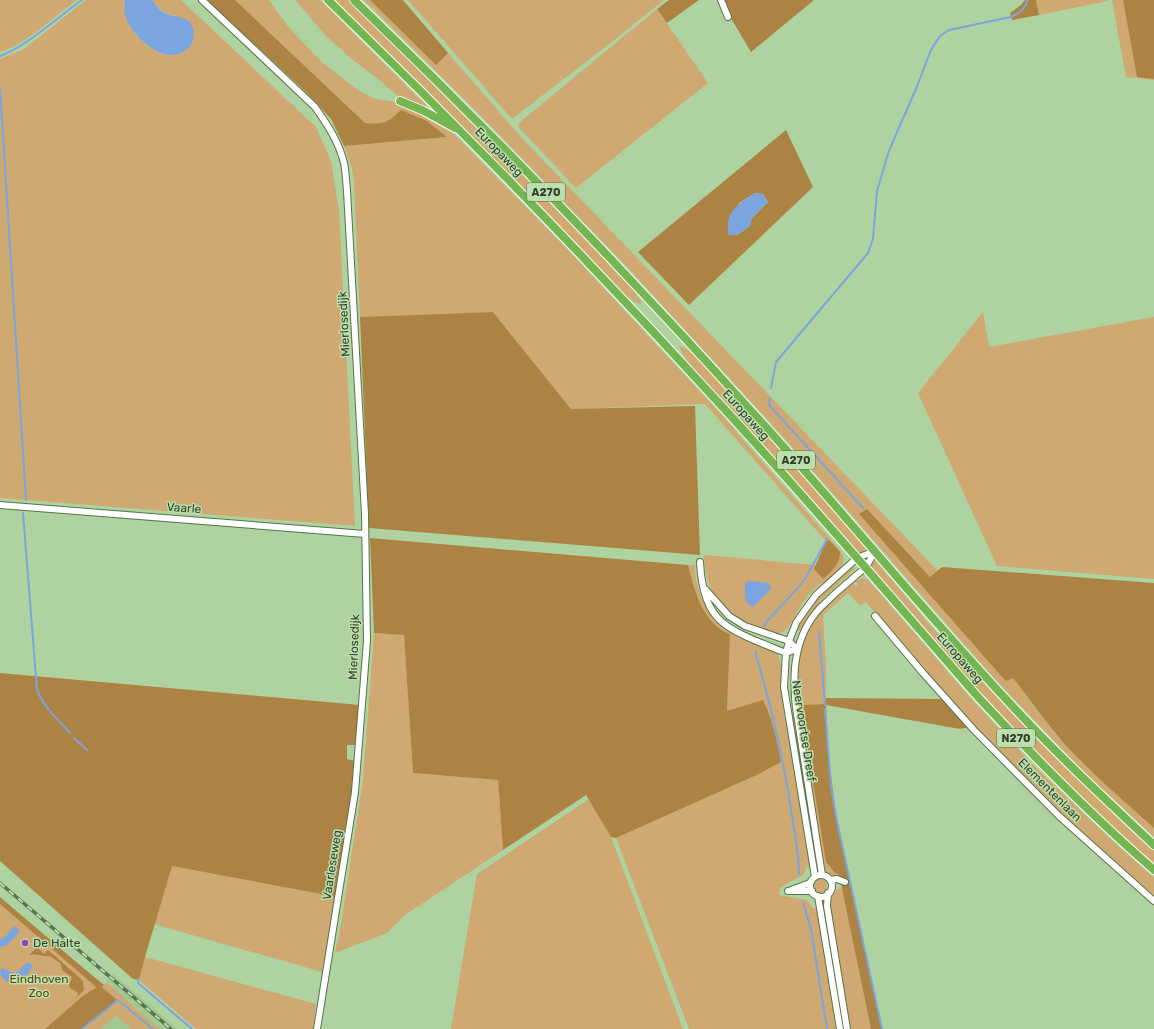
<svg xmlns="http://www.w3.org/2000/svg" width="1154" height="1029" font-family="Rubik,sans-serif">
<style>
.built{fill:#a3c992}
.green{fill:#cfa971}
.forest{fill:#ad8343;fill-rule:evenodd}
.water{fill:#7ba5df}
.lines{fill:none;stroke-linecap:round;stroke-linejoin:round}
.stream{stroke:#7ba5df;stroke-width:2}
.minor-casing{stroke:#557447;stroke-width:8}
.highway-casing{stroke:#fff;stroke-width:10}
.minor{stroke:#fff;stroke-width:6}
.highway{stroke:#73b652;stroke-width:8}
.rail-casing{stroke:#5c7154;stroke-width:3.5}
.rail{stroke:#bcdfad;stroke-width:2;stroke-dasharray:6;stroke-linecap:butt}
.poi-dot{fill:#9442b0;stroke:#bcdfad;stroke-width:1.5}
.labels{text-anchor:middle;stroke-width:3;stroke-linejoin:round;paint-order:stroke}
.shield{fill:#bcdfad;stroke:#5b6f52;stroke-width:1}
.shield-label{font-size:11px;font-weight:bold;fill:#313f2b}
.street-label{font-size:12px;fill:#313f2b;stroke:#bcdfad}
.poi-label{font-size:12px;fill:#313f2b;stroke:#bcdfad;text-anchor:start}
.park-label{font-size:12px;fill:#634514;stroke:#bcdfad}
</style>
<rect width="100%" height="100%" fill="#afd2a1"/>
<path class="built" d="M113,974l47,39 18,16h-18l-54,-47z
M116,1016l15,13h-31z"/>
<path class="green" d="M0,0h77c-21,15 -53,46 -77,52z
M86,0h39c-6,28 37,70 62,49l-12,-33c-11,-2 -16,-7 -23,-16h29l135,127 15,34 8,49 16,316 -355,-28v-439l24,-10z
M235,0h34l21,29 33,34 35,27 17,9 21,3 42,20 14,10 118,120 162,174 6,8 102,116c3,4 5,9 2,15 -5,12 -22,17 -31,27 -11,11 -16,29 -26,39 -8,4 -16,1 -24,-2 -35,-10 -57,-36 -57,-74l112,10 7,14 6,-39 -3,1 -121,-137 -134,5 -78,-97 -133,5 -6,-133 -2,-16 -8,-22 103,-9 -46,-27c-16,14 -15,14 -36,13z
M295,0h25l116,115 -36,-17 -23,-20 -23,-17 -28,-25z
M333,0h17c98,95 193,192 286,291l-1,2 7,9 -2,2 -7,-3 -3,-4 -2,2z
M364,0h6l65,64 13,-11 72,83 418,435 -8,6 -63,-68 -8,5 147,167 7,-4c17,24 34,48 54,70 27,29 58,54 87,81v9l-73,-68 -88,-92 -207,-237 -158,-172 -153,-158z
M408,0h256l-51,41 -101,78z
M1036,0h71l1,1 -69,14z
M1112,0h42v80l-28,-3z
M657,9l51,74 -132,105 -58,-61 1,-4z
M983,312l6,35 165,-30v262l-157,-13 -79,-173z
M679,346l6,2 6,5 2,-2 64,71 102,115 7,12 -6,6 -97,-109 -78,-85 1,-3 -4,-5z
M875,560l60,71 13,10c66,71 133,143 206,208v16l-100,-93 -82,-87 -103,-119z
M688,565h7c0,36 21,63 54,77 8,4 21,5 28,12 7,8 4,36 6,47 0,6 1,13 2,18 2,6 5,12 6,18 4,19 8,40 10,60 1,14 1,28 4,42 2,9 5,17 6,27l-4,1 -4,8 -23,13 -1,7 28,5 6,8h5l20,121h-149l-73,-191 143,-64 22,-12 -5,-25 -7,-25 -42,-1 3,-77c-28,-11 -35,-43 -42,-69z
M852,566l3,3 -34,31 -22,31 -2,-1c13,-27 32,-46 55,-64z
M863,578l5,2 8,9 91,105 66,71 84,80 37,32v22c-25,-22 -50,-43 -74,-66 -76,-73 -147,-150 -214,-231l-6,4 -12,-13 -25,22 3,54v35l-23,1 2,28 21,128 9,12 4,1 1,4c-8,0 -13,-2 -16,-10 -5,-31 -11,-62 -16,-93 -8,-48 -23,-108 4,-152 9,-16 27,-28 41,-40l3,3 2,-2 -3,-3z
M374,633l30,2 9,138 85,7 5,70 -98,65 -18,18 -52,20 6,-29 22,-145z
M793,713l3,8 23,144h-4l-25,-151z
M589,799l22,38 72,192h-232l26,-155z
M172,866l165,31 -15,75 -168,-48z
M813 886a7 7 0 1 1 14 0a7 7 0 1 1-14 0Z
M842,887l29,142h-22l-20,-121v-11l7,-7z
M0,904l99,83 -51,42h-48z
M145,957l171,47 -3,25h-117l-57,-49z
M106,982l54,47h-29l-15,-13 -16,13h-17l34,-29 -15,-13z"/>
<path class="forest" d="M207,0h28l130,123c20,1 21,1 36,-13l26,11 20,16 -103,9 -13,-27 -23,-25z
M370,0h33l45,53 -12,12z
M669,0h30l-32,23 -10,-14z
M724,0h90l-63,52 -19,-32z
M1025,0h11l3,15 -27,5 -2,-7 11,-8z
M1123,0h31v79l-17,-2z
M786,130l27,57 -124,118 -51,-53zM755,193l8,1 5,8 -16,16 -2,8 -13,9 2,-32z
M493,312l78,97 124,-3 5,149 -331,-27 -9,-211z
M867,509l63,68 12,-10 212,16v245c-29,-26 -59,-52 -86,-80 -20,-22 -37,-47 -55,-70l-7,3 -4,-4 -143,-163z
M370,538l318,27c7,26 14,58 42,69l-3,77 36,-11c10,20 14,40 18,62l-22,12 -143,64 -5,-1 -25,-42 -83,55 -5,-70 -85,-7 -9,-138 -30,-2z
M829,540l11,12c0,12 -8,19 -17,27l-9,-10 12,-28z
M0,673l360,32 -4,40h-9v14l8,2 -2,26 -16,110 -165,-31 -27,91 -6,23 -6,-1 -133,-118z
M826,698l116,1 27,28 -9,2 -134,-24 3,55 7,53 46,216h-11l-32,-155 -4,-1 -9,-11 -21,-129 -2,-28 22,-1z
M0,897l81,69 23,19 -2,2 15,13 -34,29h-38l39,-34 12,-7 -1,-2 -95,-82z
M37,947l7,7 4,-4 32,28 3,4 1,8 -9,9 3,-4 -1,-3 -7,-4 -1,-3 3,-8 -9,-6 -3,-8 -10,-7c-8,1 -13,-3 -21,-1z"/>
<path class="water" d="M125,0h27c4,5 7,10 13,13 8,5 21,2 27,12 2,5 2,11 1,15 -1,5 -4,7 -7,10 -21,17 -53,-13 -60,-32 -2,-6 -2,-12 -1,-18z
M755,193l8,1 5,8 -16,16 -2,8 -13,9h-8c-2,-4 -1,-8 -1,-12 2,-15 15,-22 27,-30z
M749,581l19,2 3,3 -1,4 -17,17c-10,-4 -8,-13 -8,-23z
M14,926l6,5c-6,6 -11,15 -20,16v-7l7,-5z
M28,962l5,3c-3,7 -7,13 -15,13l-2,6c-7,-1 -11,-3 -16,-10l1,-6c21,8 11,6 27,-6z"/>
<g class="lines">
<path class="stream" d="M0,56c26,-9 58,-39 82,-56
M0,88l26,412
M771,388l5,-26 92,-109 5,-14 4,-48 11,-37 6,-15 22,-50 15,-39 9,-14 9,-6 62,-13c9,-4 14,-8 17,-17
M770,399l-1,6 94,103
M23,513l14,177c7,17 20,29 33,43
M764,626l3,-5 30,-32 10,-13 20,-37
M819,632l6,73
M756,651v4c16,53 28,106 36,161 3,19 7,39 7,58
M825,709l6,77 5,31 46,212
M74,738l13,12
M803,903l8,26 16,100
M138,979v4l54,46
M82,1029l36,-29 35,29"/>
<g class="minor-casing">
<path id="minor" d="M202,0l113,107c12,17 24,35 29,56 2,9 2,19 3,28l18,323 2,127 -12,151 -38,237
M721,0l7,17
M0,505l365,29
M700,562c1,21 5,46 22,60 15,13 45,23 64,31l11,-4
M705,589l24,27 16,10 44,15 8,8
M875,616l48,57 51,57 85,86 95,85
M822,875l-26,-167c-4,-36 -2,-72 24,-100 10,-10 21,-20 32,-29 4,-4 10,-8 14,-12 3,-5 6,-11 9,-16
M810 886a11 11 0 1 1 22 0a11 11 0 1 1-22 0Z
M815,877l-31,-190 2,-34 3,-12 7,-18 9,-13 11,-15 41,-37 18,-7
M830,880l7,-1 8,3
M791,890l19,-7
M788,891h24
M828,893l-1,13 20,123
M818,896l22,133"/>
</g>
<g class="highway-casing">
<path id="highway" d="M328,0c134,130 264,264 390,402 89,97 174,196 260,295 56,60 114,119 176,173
M354,0c142,137 279,279 410,425 85,94 165,193 252,285 44,47 91,91 138,135
M400,101l24,10 31,17"/>
</g>
<use href="#minor" class="minor"/>
<use href="#highway" class="highway"/>
<g class="rail-casing">
<path id="rail" d="M0,883l171,146"/>
</g>
<use href="#rail" class="rail"/>
</g>
<circle class="poi-dot" cx="25" cy="943" r="4"/>
<g class="labels">
<g class="shield">
<rect x="527" y="183" width="38" height="18" rx="3"/>
<rect x="777" y="451" width="38" height="18" rx="3"/>
<rect x="997" y="729" width="38" height="18" rx="3"/>
</g>
<g class="shield-label">
<text x="546" y="196">A270</text>
<text x="796" y="464">A270</text>
<text x="1016" y="742">N270</text>
</g>
<g class="street-label">
<text transform="translate(499 152) rotate(46)" y="4">Europaweg</text>
<text transform="translate(344 324) rotate(-93)" y="4">Mierlosedijk</text>
<text transform="translate(746 415) rotate(48)" y="4">Europaweg</text>
<text transform="translate(184 508) rotate(4)" y="4">Vaarle</text>
<text transform="translate(354 647) rotate(-88)" y="4">Mierlosedijk</text>
<text transform="translate(960 658) rotate(49)" y="4">Europaweg</text>
<text transform="translate(804 731) rotate(81)" y="4">Neervoortse Dreef</text>
<text transform="translate(1050 790) rotate(45)" y="4">Elementenlaan</text>
<text transform="translate(332 865) rotate(-81)" y="4">Vaarleseweg</text>
</g>
<g class="poi-label">
<text x="33" y="947">De Halte</text>
</g>
<g class="park-label">
<text x="39" y="983">Eindhoven<tspan x="39" dy="14">Zoo</tspan></text>
</g>
</g>
</svg>
